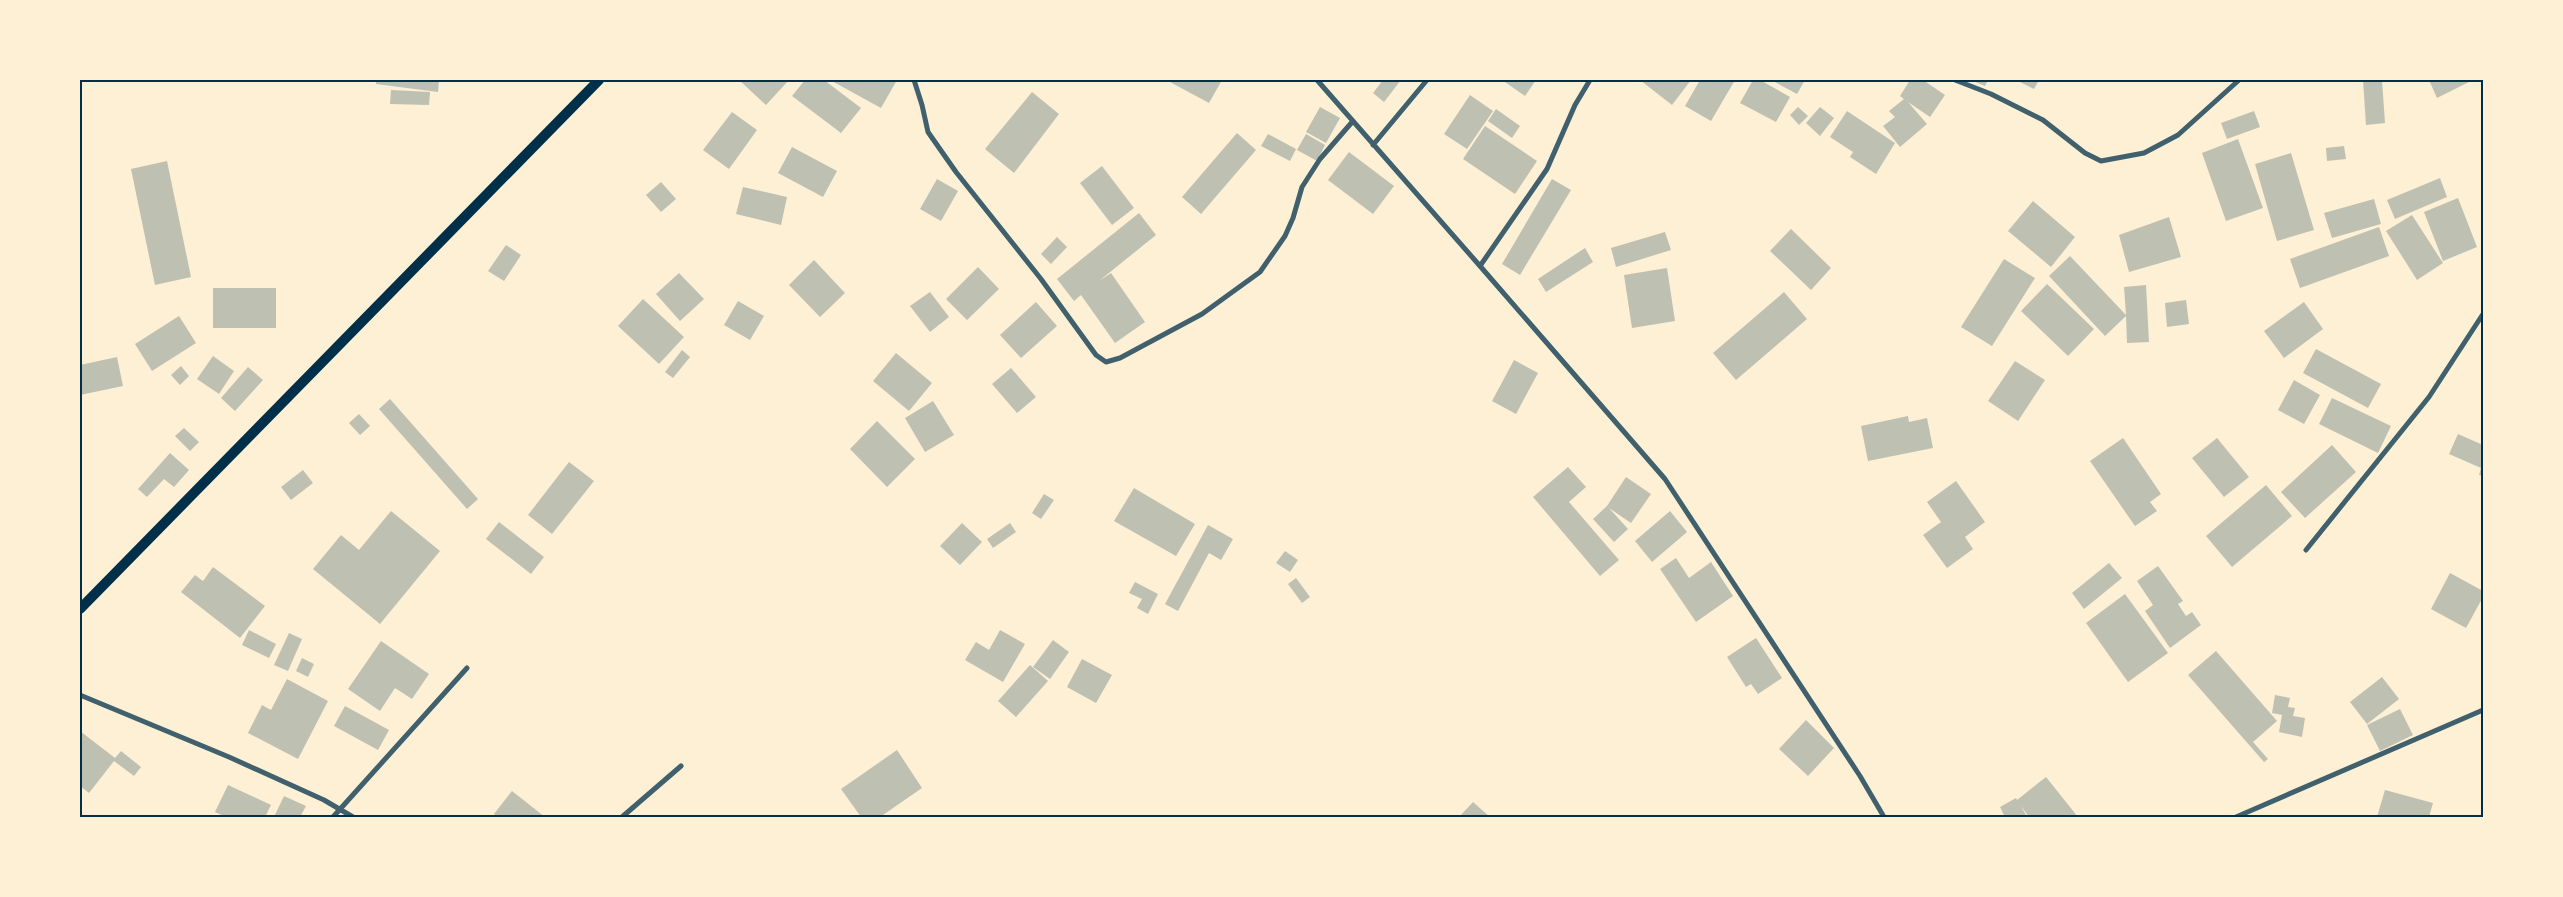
<svg xmlns="http://www.w3.org/2000/svg" width="2563" height="897" font-family="'Fira Sans',sans-serif">
<style>
.building{fill:#bec0b2}
.lines{fill:none;stroke-linecap:round;stroke-linejoin:round}
.minor{stroke:#3f606c;stroke-width:5}
.secondary{stroke:#003049;stroke-width:10}
.neatline{fill:none;stroke:#003049;stroke-width:2}
</style>
<rect width="100%" height="100%" fill="#fdf0d5"/>
<path class="building" d="M376,80h63l-1,12 -62,-8z
M739,80h50l-23,25z
M805,80h19l37,28 -20,25 -49,-37z
M830,80h67l-16,28z
M1171,80h51l-13,23 -39,-21z
M1383,80h18l-17,22 -11,-9z
M1502,80h34l-11,16z
M1640,80h51l-19,25z
M1700,80h35l-24,41 -26,-15z
M1753,80h7l30,17 -14,25 -36,-19z
M1771,80h34l-8,14z
M1910,80h13l22,15 -15,22 -22,-15 19,22 -27,23 -17,-21 12,-9 -6,-6 15,-12 -4,-3z
M1971,80h17l-3,6z
M2016,80h23l-5,9z
M2363,80h19l3,43 -19,2z
M2429,80h44l-36,18z
M391,90l39,2 -1,13 -39,-1z
M1032,92l27,22 -45,59 -29,-24z
M1470,95l23,16 -26,38 -23,-15z
M1320,107l20,11 -14,25 -20,-11z
M1798,107l10,9 -9,9 -9,-10z
M1820,107l14,11 -14,18 -14,-13z
M1496,109l24,17 -8,12 -24,-17z
M1847,111l48,32 -19,31 -26,-17 3,-5 -23,-15z
M2254,111l6,16 -33,12 -6,-16z
M732,112l25,18 -28,39 -26,-19z
M1485,126l52,35 -22,33 -52,-35z
M1237,133l19,17 -55,64 -19,-17z
M1268,134l28,15 -6,12 -29,-15z
M1306,134l19,11 -8,16 -20,-11z
M2238,139l25,69 -37,13 -24,-68z
M2344,146l2,13 -19,2 -1,-13z
M792,147l45,24 -14,26 -45,-24z
M1349,152l45,34 -21,28 -45,-34z
M2291,153l23,77 -37,11 -22,-77z
M167,161l24,116 -36,8 -24,-116z
M1102,166l32,42 -22,17 -32,-42z
M2440,178l7,19 -52,22 -8,-19z
M937,179l21,12 -17,30 -21,-12z
M1552,179l19,11 -51,85 -18,-11z
M661,182l15,17 -15,13 -15,-17z
M743,187l44,10 -6,28 -45,-11z
M2458,198l19,49 -34,14 -19,-49z
M2374,199l7,25 -49,14 -8,-25z
M2033,201l42,36 -24,30 -43,-36z
M1139,213l17,22 -57,46 12,-8 34,49 -30,21 -34,-48 -7,6 -17,-22z
M2412,215l31,48 -26,17 -31,-49z
M2169,217l12,40 -52,15 -10,-37z
M2379,227l10,29 -89,32 -10,-29z
M1791,229l40,39 -20,22 -41,-39z
M1665,232l6,18 -55,17 -5,-19z
M1057,237l10,10 -16,17 -10,-10z
M506,245l15,10 -17,26 -16,-10z
M1585,248l8,14 -47,30 -8,-13z
M2070,256l56,59 -2,-28 22,-2 3,57 -22,1 -1,-27 -21,20 -56,-60z
M2004,259l31,19 -43,68 -31,-19z
M814,260l31,33 -25,24 -31,-32z
M978,267l21,22 -32,31 -21,-21z
M1667,268l8,53 -43,7 -8,-53z
M679,273l25,26 -24,22 -24,-27z
M2047,284l47,45 -26,27 -47,-45z
M213,288h63v40h-63z
M930,292l19,25 -19,15 -20,-26z
M1784,292l23,27 -71,61 -23,-27z
M643,299l41,38 -25,27 -41,-38z
M2186,300l3,24 -22,3 -2,-24z
M738,301l26,15 -14,24 -26,-15z
M1036,302l21,24 -36,32 -21,-23z
M2304,302l19,27 -39,29 -20,-27z
M179,316l17,27 -44,28 -17,-27z
M2316,349l65,35 -13,24 -65,-35z
M682,350l8,7 -17,21 -8,-6z
M896,353l36,30 -23,28 -36,-30z
M213,356l21,15 -15,23 -22,-15z
M117,357l6,29 -43,9v-30z
M1514,360l24,13 -22,41 -24,-13z
M2015,361l30,19 -27,41 -30,-20z
M181,366l8,10 -9,9 -9,-10z
M248,367l15,13 -28,31 -14,-13z
M1011,368l25,29 -19,16 -25,-29z
M2294,380l26,15 -16,29 -26,-14z
M2332,398l59,28 -13,27 -59,-29z
M390,399l88,100 -11,10 -88,-100z
M933,401l21,34 -29,17 -20,-34z
M359,414l11,12 -10,9 -11,-12z
M1908,416l1,6 18,-4 6,30 -65,13 -7,-35z
M877,421l38,38 -28,28 -37,-38z
M184,428l15,14 -9,9 -15,-15z
M2458,434l25,11v31l-4,-1 2,-7 -32,-14z
M2123,438l38,56 -11,8 7,9 -22,15 -45,-65z
M2217,438l32,39 -25,20 -32,-39z
M2332,445l24,27 -51,46 -24,-26z
M170,453l19,17 -15,17 -10,-8 -17,18 -9,-8z
M569,462l25,19 -42,53 -24,-19z
M1568,467l18,20 -17,15 50,58 -19,16 -67,-79z
M303,470l10,13 -22,17 -10,-13z
M1626,477l25,17 -20,29 -22,-15 19,21 -14,13 -21,-23 14,-13z
M1956,481l29,41 -20,15 8,12 -26,19 -24,-33 18,-13 -14,-20z
M2266,485l26,31 -60,51 -26,-31z
M1134,488l61,36 -19,32 -62,-35z
M1044,494l10,6 -13,19 -9,-6z
M391,511l49,40 -60,73 -67,-55 28,-34 18,15z
M1670,511l17,21 -35,30 -17,-21z
M499,522l45,35 -13,17 -45,-35z
M962,523l20,19 -22,23 -20,-19z
M1010,523l6,9 -23,16 -6,-9z
M1208,525l25,14 -12,21 -12,-7 -31,58 -13,-7z
M1285,551l13,9 -8,12 -14,-9z
M1676,558l13,20 22,-16 22,34 -37,26 -36,-53z
M2109,563l13,15 -38,31 -12,-16z
M2158,566l25,35 -5,3 8,12 6,-4 9,13 -31,23 -25,-37 8,-6 -16,-24z
M213,567l52,39 -25,32 -59,-46 14,-17 8,6z
M2450,573l33,18v6l-17,31 -35,-19z
M1296,578l14,19 -8,6 -14,-19z
M1135,582l23,12 -10,20 -11,-6 5,-9 -13,-6z
M2125,594l43,59 -40,29 -42,-59z
M249,630l27,14 -7,14 -27,-13z
M1000,630l25,14 -22,38 -38,-22 11,-18 13,8z
M289,633l13,6 -14,32 -14,-6z
M1756,638l26,40 -24,16 -7,-10 -5,3 -19,-30z
M1053,640l16,12 -19,27 -17,-12z
M381,641l48,33 -17,25 -17,-11 -15,23 -32,-22z
M2216,651l61,70 -24,21 15,17 -4,3 -76,-87z
M302,658l12,6 -6,13 -12,-6z
M1082,659l30,16 -16,28 -29,-16z
M1030,665l18,16 -32,36 -18,-16z
M2382,677l17,22 -32,25 -17,-22z
M287,679l41,22 -30,58 -50,-26 14,-28 9,5z
M2275,695l15,3 -2,9 7,1 -2,8 12,2 -3,19 -23,-5 3,-17 -10,-2z
M345,706l44,24 -11,20 -44,-24z
M2400,709l13,26 -33,16 -13,-26z
M1806,720l28,28 -26,28 -29,-27z
M80,731l35,27 6,-7 20,16 -7,9 -20,-15 -25,32 -9,-7z
M897,750l25,38 -42,29h-19l-20,-28z
M2046,777l32,40h-49l-8,-11 6,11h-22l-5,-10 16,-9 1,2z
M228,785l43,20 -6,12h-39l-11,-5z
M2385,790l48,13 -4,14h-52z
M512,791l33,26h-48l-3,-3z
M284,796l22,10 -6,11h-26z
M1473,802l17,15h-31z"/>
<g class="lines">
<path class="minor" d="M914,80l8,25 6,27 28,40 85,107 55,76 10,7 14,-4 82,-44 58,-42 25,-36 8,-18 9,-31 18,-28 33,-38
M1317,80l163,186 67,-97 28,-64 15,-25
M1955,80l36,14 52,26 42,33 16,8 43,-8 34,-18 61,-55
M1373,145l54,-65
M1480,266l185,213 195,297 24,41
M2306,550l123,-153 54,-83
M80,695l149,62 95,43 29,17
M333,817l134,-149
M622,817l59,-51
M2236,817l247,-107"/>
<path class="secondary" d="M80,609l519,-529"/>
</g>
<rect width="2563" height="897" fill="none" stroke="#fdf0d5" stroke-width="162"/>
<rect x="81" y="81" width="2401" height="735" class="neatline"/>
</svg>
